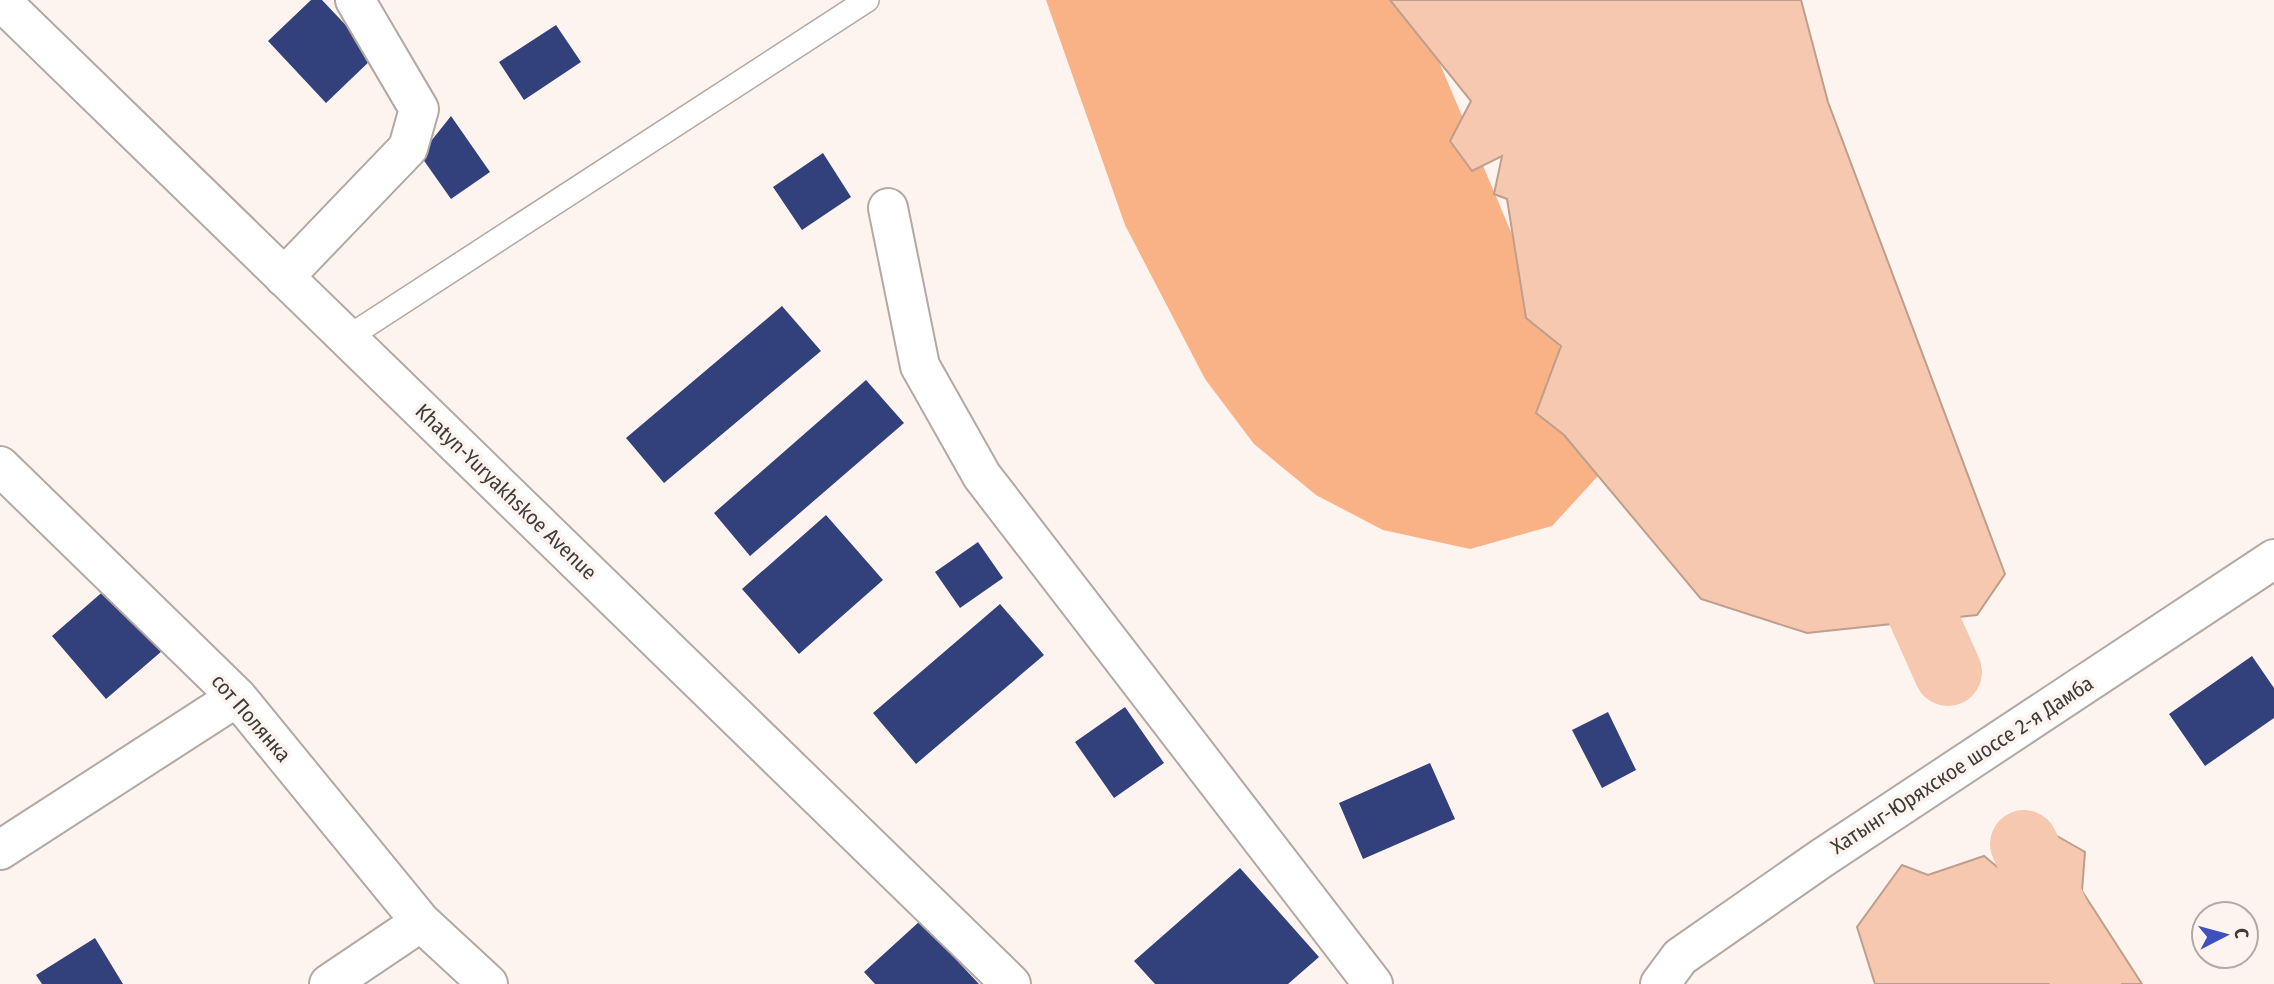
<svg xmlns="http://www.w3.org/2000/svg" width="2274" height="984" font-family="'Fira Sans Condensed',sans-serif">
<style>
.forest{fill:#f9b186}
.water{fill:#f5c8af;stroke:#be9e8c;stroke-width:2}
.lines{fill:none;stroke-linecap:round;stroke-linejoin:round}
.river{stroke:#f5c8af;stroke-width:68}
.building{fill:#32407b}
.service-casing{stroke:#b2a9a4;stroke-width:26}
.minor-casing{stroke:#b2a9a4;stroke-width:42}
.secondary-casing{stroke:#b2a9a4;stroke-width:42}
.service{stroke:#fff;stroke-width:23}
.minor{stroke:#fff;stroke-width:38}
.secondary{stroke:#fff;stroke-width:38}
.labels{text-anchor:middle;stroke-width:7;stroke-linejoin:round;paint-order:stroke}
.street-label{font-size:21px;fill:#3e3b39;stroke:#fef4ef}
</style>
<rect width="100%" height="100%" fill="#fef4ef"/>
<path class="forest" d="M1046,0h367l196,464 -57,62 -82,23 -87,-19 -67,-35 -62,-51 -49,-65 -80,-154z"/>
<path class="water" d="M1390,0h411l27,102 177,472 -28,41 -170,18 -106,-34 -137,-164 -28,-22 25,-67 -35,-28 -19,-119 -13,-5 8,-38 -30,15 -22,-30 21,-40z
M2057,836l28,16 -3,39 60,93h-267l-18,-57 45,-62 26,10 56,-19 34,28z"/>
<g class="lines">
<path class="river" d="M1887,536l61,136
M2024,844l63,140"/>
</g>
<path class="building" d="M311,0h11l53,56 -49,47 -58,-62z
M556,25l25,37 -57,38 -25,-38z
M451,116l39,56 -39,27 -31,-44z
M823,153l28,44 -49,33 -29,-43z
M782,306l39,45 -157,132 -38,-45z
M866,380l38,43 -154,133 -36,-43z
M826,515l57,65 -84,74 -57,-65z
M978,542l25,36 -43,30 -25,-36z
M107,588l55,63 -56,48 -54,-63z
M1000,604l44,51 -128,109 -43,-51z
M2252,656l22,32v30l-69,48 -36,-52z
M1125,707l39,56 -50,35 -39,-56z
M1608,712l28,58 -34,18 -30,-58z
M1430,763l25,56 -92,40 -24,-56z
M1240,868l79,89 -31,27h-133l-21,-23z
M920,921l59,63h-104l-11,-12z
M95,938l28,46h-81l-6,-9z"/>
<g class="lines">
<g class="service-casing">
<path id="service" d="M347,338l520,-338"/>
</g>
<g class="minor-casing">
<path id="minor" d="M888,208l32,158 62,110 391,508
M284,277l124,-129 11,-39 -64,-109
M0,466l237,231 184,225 67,62
M0,850l237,-153
M329,984l92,-62
M1660,984l20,-27 142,-99 452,-299"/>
</g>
<g class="secondary-casing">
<path id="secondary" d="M0,0l1011,984"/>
</g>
<use href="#service" class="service"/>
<use href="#minor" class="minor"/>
<use href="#secondary" class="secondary"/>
</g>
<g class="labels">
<g class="street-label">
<text transform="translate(506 492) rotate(44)" y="7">Khatyn-Yuryakhskoe Avenue</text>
<text transform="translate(251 718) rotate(49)" y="7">сот Полянка</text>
<text transform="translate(1962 765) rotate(-33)" y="7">Хатынг-Юряхское шоссе 2-я Дамба</text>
</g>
</g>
<g transform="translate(2225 935) rotate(84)"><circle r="33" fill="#fef4ef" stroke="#b1aaa6" stroke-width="2"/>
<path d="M0-5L12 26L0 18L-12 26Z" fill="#3e4fc2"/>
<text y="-10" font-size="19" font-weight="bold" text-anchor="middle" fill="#3e3b39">С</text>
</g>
</svg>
